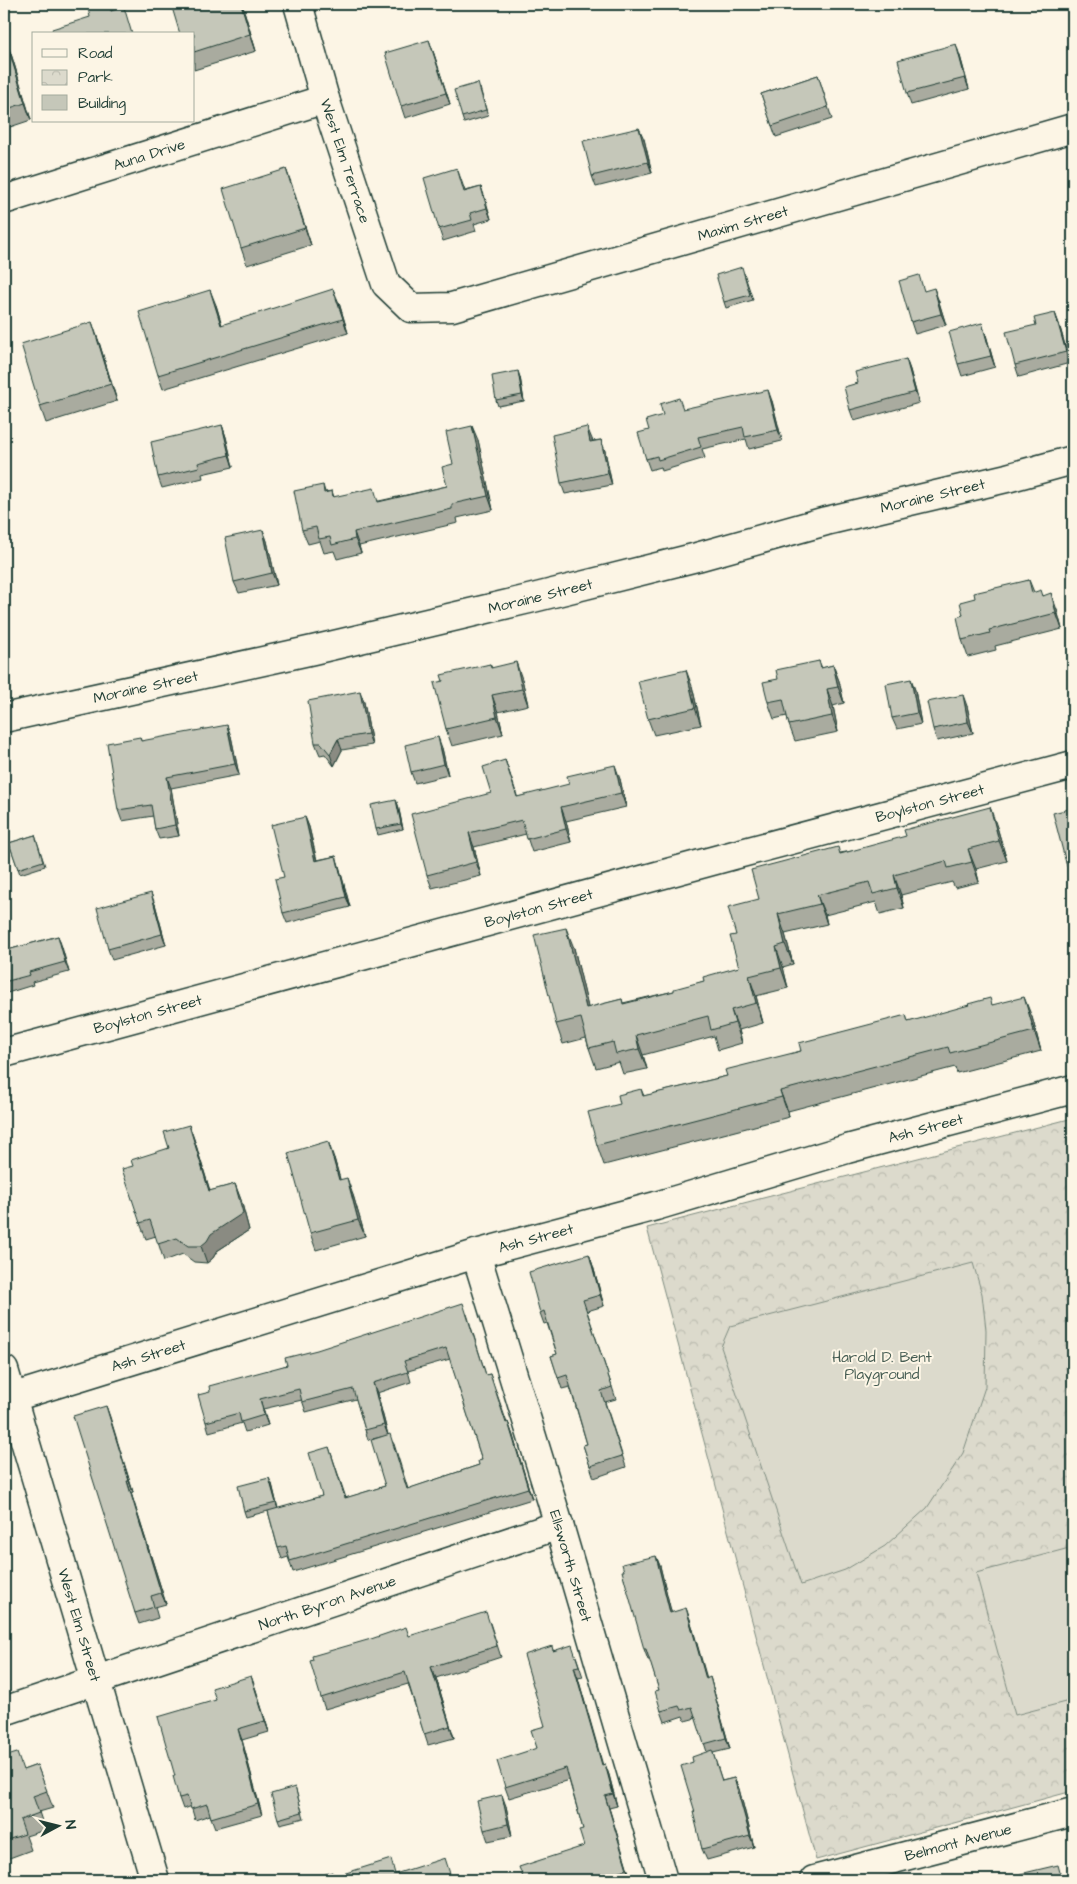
<svg xmlns="http://www.w3.org/2000/svg" width="1077" height="1884" font-family="'Architects Daughter',sans-serif">
<style>
.park{fill:url(#park-crowns);stroke:#7e8c80}
.pitch{fill:#dcdacc;stroke:#7e8c80}
.lines{fill:none;stroke-linecap:round;stroke-linejoin:round}
.minor-casing{stroke:#1f3d34;stroke-width:31}
.minor{stroke:#fcf5e5;stroke-width:28}
.wall{fill:#a9ab9f;stroke:#1f3d34;fill-rule:evenodd}
.shaded-wall{fill:#8a8b82;stroke:#1f3d34}
.building{fill:#c5c7b9;stroke:#1f3d34}
.labels{text-anchor:middle;stroke-width:4;stroke-linejoin:round;paint-order:stroke}
.street-label{font-size:15px;fill:#1f3d34;stroke:#fcf5e5}
.park-label{font-size:15px;fill:#455c52;stroke:#fcf5e5}
</style>
<defs>
<pattern id="park-crowns" width="20" height="18" patternUnits="userSpaceOnUse" patternTransform="scale(1.25)"><rect width="20" height="18" fill="#dcdacc"/><path d="M2 6a3 3 0 1 1 6 0M12 15a3 3 0 1 1 6 0" fill="none" stroke="#bcbcb0"/></pattern>
</defs>
<rect width="100%" height="100%" fill="#fcf5e5"/>
<filter id="ink" filterUnits="userSpaceOnUse"><feTurbulence type="fractalNoise" baseFrequency=".02" numOctaves="2"/><feDisplacementMap in="SourceGraphic" scale="10" xChannelSelector="R" yChannelSelector="G"/><feConvolveMatrix kernelMatrix="1 2 1 2 8 2 1 2 1" color-interpolation-filters="sRGB"/></filter>
<g filter="url(#ink)">
<path class="park" d="M1073,1118v673l-257,69 -169,-632z"/>
<path class="pitch" d="M973,1263l9,31 4,36 -1,57 -22,66 -36,55 -42,38 -40,24 -44,15 -80,-238 9,-21z
M1073,1547v153l-58,15 -39,-142z"/>
<g class="lines">
<g class="minor-casing">
<g id="minor">
<path id="s1" d="M298,4l27,95 61,185 25,24 41,-1 621,-179"/>
<path id="s2" d="M4,200l321,-101"/>
<path id="s3" d="M4,718l309,-68 216,-51 168,-42 129,-36 181,-43 66,-18"/>
<path id="s4" d="M4,1053l730,-198 339,-90"/>
<path id="s5" d="M476,1254l83,271 104,355"/>
<path id="s6" d="M4,1370l151,510"/>
<path id="s7" d="M4,1400l472,-146 180,-48 191,-57 226,-60"/>
<path id="s8" d="M4,1711l555,-186"/>
<path id="s9" d="M814,1880l259,-68"/>
</g>
</g>
<use href="#minor" class="minor"/>
</g>
<path class="wall" d="M171,4h71l14,47 -62,19v-36z
M4,41h2l6,16 19,63 -27,9z
M433,51l17,53 -45,14 -4,-12z
M960,56l9,33 -58,16 -4,-12z
M818,75l14,44 -56,18 -15,-43z
M480,88l8,28 -24,7 -2,-6z
M644,139l8,34 -56,14 -4,-11z
M457,168l8,23 16,-4 10,32 -17,5 2,7 -33,10 -4,-12z
M286,169l25,76 -64,20 -6,-17z
M744,273l9,27 -27,8 -2,-6z
M924,291l14,8 8,26 -31,9 -4,-12z
M339,303l9,30 -185,56 -5,-14 58,-70 6,20z
M1055,313l4,11 11,39 -51,14 -4,-12 21,-40z
M986,335l9,32 -33,9 -4,-12z
M98,339l19,62 -71,22 -6,-17z
M906,359l4,11 9,33 -65,18 -4,-11 8,-27z
M520,377l4,24 -26,5 -2,-6z
M772,401l10,40 -33,8 -3,-10 -44,10 3,9 -43,13 -1,-4 -11,3 -4,-11 3,-29 34,-21z
M222,425l4,12 7,30 -31,7 1,4 -41,10 -4,-11z
M592,439v2l9,-1 4,11 7,34 -47,9 -4,-11z
M478,440l15,70 -36,8 1,5 -99,23 2,7 -24,6 -3,-8 -10,2 -4,-12 -12,3 -6,-14 21,-45 2,7 7,-1 2,6 45,4 68,-15 6,-22z
M263,530l4,11 10,44 -38,8 -5,-11z
M1029,580l5,12 9,3 14,15 5,19 -67,17 1,4 -28,7 -6,-17 1,-25 12,-17z
M819,661l3,7 11,-3 6,16 5,22 -11,3 5,26 -43,9 -6,-16 -2,-9 -13,3 -6,-17 10,-23z
M490,664l2,4 30,11 6,26 -30,7 5,22 -51,12 -6,-17 -3,-48z
M911,679l4,11 6,34 -24,5 -5,-11z
M692,686l9,39 -47,10 -6,-16z
M364,702l8,43 -30,5 -8,16 -9,-12 -5,1 -5,-12z
M967,706l6,27 -36,8 -4,-12z
M231,736l8,39 -68,13 8,48 -20,3 -4,-10 -2,-13 -31,5 -4,-11 22,-73 1,4z
M442,748l6,27 -33,8 -4,-11z
M505,760l12,37 103,-18 6,28 -60,14 5,21 -39,10 -6,-18 -52,13 7,29 -49,12 -5,-13 64,-82z
M396,800l2,5 5,24 -25,6 -2,-6z
M1073,808v66l-3,1 -4,-12z
M305,817l4,10 8,33 19,-4 3,10 11,41 -63,16 -4,-10 1,-36z
M997,827l10,34 -31,8 3,13 -24,6 -3,-6 -51,13 3,13 -24,6 -4,-12 -51,13 2,9 -42,10 8,30 -10,3 5,21 -32,8 7,27 -24,7 3,13 -24,7 -4,-14 -71,19 4,14 -24,5 -4,-12 -23,6 -7,-20 -3,-10 -23,6 -7,-20 18,-76 14,60 34,-9 1,4 51,-12 30,-10 35,-14 -3,-32 23,-36 81,-46z
M35,835l10,31 -25,8 -11,-31z
M155,904l11,41 -54,15 -4,-11z
M58,936l11,36 -37,10 1,3 -29,9v-43z
M993,1005l39,12 9,34 -84,22 -2,-6 -167,44 1,6 -185,48 -7,-20 23,-41 21,-15 3,7 83,-20 179,-61 2,7z
M189,1125l6,17 15,49 25,-7 6,16 8,30 -32,21 -4,7 -6,5 -13,-1 -11,-8 -19,7 -8,-25 -10,3 -6,-16 -7,-57 36,-18z
M334,1158l6,22 13,15 12,41 -49,14 -6,-17z
M589,1254l4,12 11,40 -17,5 29,88 -11,3 21,65 -32,11 -11,-33 4,-1 -17,-57 -8,2 -11,-33 6,-2 -10,-31 -3,1 -4,-11z
M467,1314l19,61 4,-1 17,49 1,-1 4,11 20,66 -239,73 -5,-15 -6,2 -4,-11 -10,-37 -22,6 -2,-6 28,-27 6,25 44,-13 7,-49 17,51 39,-12 -4,-49 -13,3 -12,-41 -50,13 -4,-12 -39,9 5,16 -23,7 -3,-9 -33,9 -3,-10 4,-30 77,-27zM450,1359l32,101 -3,5 -71,24 -14,-45 -6,-9 -11,-42 34,-11 -3,-11z
M106,1406l27,86 -2,1 35,111 -11,3 3,11 -19,6 -4,-11z
M656,1556l4,10 11,46 19,7 16,59 7,10 17,61 -17,4 9,28 12,-3 5,11 15,58 -47,13 -5,-11 -7,-37 -2,-50 14,-10 -11,-34 -11,3 -2,-5 -18,6 -4,-11 -2,-21 -9,-30h-2l-4,-11z
M490,1623l11,34 -65,21 18,60 -26,7 -20,-61 -83,25 -4,-11 89,-62z
M553,1650l23,6 7,21 -5,1 24,87 3,-1 4,11 8,31 -8,2 22,72h-107l60,-34 -1,-17 -14,-49 -60,18 -4,-11 32,-39 8,-22z
M255,1687l14,45 -27,8 20,75 -47,13 -5,-13 -15,5 -4,-14 -8,3 -4,-11 -4,-22 41,-76z
M4,1757l19,13 14,-5 16,43 -14,4 6,18 -19,6 5,14 -27,10z
M295,1787l9,31 -24,6 -2,-5z
M506,1806l6,30 -24,5 -4,-11z"/>
<path class="shaded-wall" d="M109,4h2l6,23 -6,-16z
M241,4h1l14,47 -6,-17z
M429,40l4,11 17,53 -4,-11z
M6,41l6,16 19,63 -6,-17z
M956,44l4,12 9,33 -4,-11z
M639,128l5,11 8,34 -4,-11z
M286,169l6,16 19,60 -6,-17z
M481,187l4,11 6,21 -4,-11z
M934,288l4,11 8,26 -5,-11z
M333,289l6,14 9,30 -5,-14z
M210,290l6,15 10,34 -5,-14z
M1055,313l4,11 11,39 -4,-11z
M92,322l6,17 19,62 -6,-17z
M982,323l4,12 9,32 -4,-11z
M906,359l4,11 9,33 -4,-11z
M518,371l2,6 4,24 -2,-6z
M768,390l4,11 10,40 -4,-11z
M222,425l4,12 7,30 -4,-12z
M472,426l6,14 15,70 -5,-14z
M587,427l5,12 2,14 -4,-11z
M601,440l4,11 7,34 -4,-12z
M263,530l4,11 10,44 -5,-12z
M354,532l5,14 2,7 -6,-14z
M1051,593l6,17 5,19 -6,-16z
M516,662l6,17 6,26 -6,-16z
M833,665l6,16 5,22 -6,-16z
M686,670l6,16 9,39 -6,-17z
M911,679l4,11 6,34 -4,-11z
M827,689l6,17 5,26 -6,-16z
M360,691l4,11 8,43 -4,-11z
M492,695l6,17 5,22 -6,-17z
M963,695l4,11 6,27 -5,-11z
M227,725l4,11 8,39 -4,-11z
M438,737l4,11 6,27 -4,-11z
M338,739l4,11 -8,16 -4,-12z
M505,760l5,14 12,37 -5,-14z
M615,765l5,14 6,28 -5,-14z
M167,777l4,11 8,48 -4,-11z
M396,800l2,5 5,24 -2,-5z
M561,807l5,14 5,21 -5,-13z
M990,807l7,20 10,34 -8,-20z
M305,817l4,10 10,44 -4,-10z
M469,833l5,14 7,29 -5,-14z
M968,849l8,20 3,13 -7,-20z
M336,856l3,10 11,41 -4,-10z
M894,875l7,20 3,13 -7,-20z
M151,893l4,11 11,41 -4,-11z
M817,895l8,20 2,9 -7,-20z
M778,914l7,20 8,30 -8,-20z
M566,928l8,20 19,80 -7,-20z
M58,936l4,11 7,25 -4,-10z
M776,947l7,20 5,21 -7,-20z
M749,976l7,20 7,27 -7,-20z
M1024,997l8,20 9,34 -7,-20z
M731,1010l8,20 3,13 -7,-20z
M636,1035l7,20 4,14 -8,-20z
M780,1091l8,20 1,6 -7,-20z
M189,1125l6,17 20,65 -6,-16z
M328,1141l6,17 11,38 -6,-16z
M347,1178l6,17 12,41 -7,-16z
M235,1184l6,16 8,30 -32,21 -4,7 -6,5 -6,-17z
M589,1254l4,12 11,40 -4,-11z
M373,1383l4,10 11,42 -4,-10z
M260,1399l3,10 5,16 -4,-10z
M106,1406l4,11 23,75 -4,-11z
M508,1422l4,11 20,66 -4,-11z
M269,1478l3,6 6,25 -2,-6z
M127,1481l4,12 35,111 -5,-11z
M656,1556l4,10 14,57 -4,-10z
M686,1608l4,11 20,70 -4,-10z
M431,1667l5,11 18,60 -4,-12z
M574,1667l4,11 28,98 -4,-11z
M251,1676l4,11 14,45 -4,-11z
M710,1677l3,11 17,61 -4,-11z
M238,1729l4,11 20,75 -4,-11z
M605,1764l4,11 8,31 -4,-12z
M734,1778l5,11 15,58 -4,-11z
M502,1795l4,11 6,30 -4,-12z
M605,1796l4,12 22,72 -4,-11z"/>
<path class="building" d="M87,4h22l2,7 13,-4 8,27h-78l-2,-5 38,-12z
M171,4h70l9,30 -56,18v-18h-14z
M1073,6v9l-2,-8z
M429,40l17,53 -45,13 -16,-53z
M4,41h2l19,62 -21,7z
M956,44l9,34 -58,15 -9,-33z
M818,75l10,32 -56,19 -11,-32z
M478,83l8,27 -24,7 -8,-27z
M639,128l9,34 -56,14 -9,-35z
M457,168l7,24 17,-5 6,21 -17,5 2,7 -33,9 -15,-51z
M286,169l19,59 -64,20 -18,-59z
M742,267l8,28 -26,7 -8,-27z
M919,275l5,16 10,-3 7,26 -30,8 -12,-41z
M333,289l10,30 -185,56 -19,-63 71,-22 11,35z
M1055,313l11,39 -51,13 -9,-33 30,-7 -2,-7z
M92,322l19,62 -71,22 -19,-62z
M982,323l9,33 -33,8 -9,-32z
M906,359l9,33 -65,18 -6,-23 14,-4 -3,-11z
M518,371l4,24 -26,5 -4,-24z
M768,390l10,40 -33,7 -2,-10 -45,10 3,10 -43,13 -1,-4 -11,3 -8,-26 11,-3 -3,-10 17,-5 -3,-11 19,-6 4,11z
M222,425l7,30 -31,8 1,4 -41,10 -7,-35z
M472,426l16,70 -36,8v5l-98,23 1,7 -23,6 -2,-8 -11,2 -3,-12 -14,3 -8,-39 29,-6 1,8 8,-2 1,6 41,-9 4,14 69,-16 -5,-19 11,-3 -7,-32z
M587,427l3,15 11,-2 7,33 -47,10 -9,-48z
M263,530l9,43 -38,9 -9,-44z
M1029,580l3,13 9,-3 2,6 8,-3 5,20 -67,17 1,3 -28,7 -5,-23 6,-2 -3,-13 15,-4 -1,-5z
M819,661l2,7 12,-3 5,22 -11,2 5,27 -43,9 -6,-26 -15,3 -5,-20 15,-3 -2,-9z
M516,662l6,27 -30,6 5,22 -51,12 -12,-46 9,-2 -2,-6 49,-11 1,4z
M686,670l9,38 -47,11 -10,-38z
M911,679l6,34 -25,5 -6,-34z
M360,691l8,43 -30,5 -8,15 -9,-11h-6l-7,-42z
M963,695l5,27 -35,7 -6,-27z
M227,725l8,39 -68,13 8,48 -20,4 -4,-24 -33,5 -11,-67 33,-6 1,4z
M438,737l6,27 -33,8 -6,-27z
M505,760l12,37 52,-13 -2,-8 48,-11 6,28 -60,14 5,22 -39,10 -5,-19 -53,13 7,29 -49,13 -16,-61 80,-21 -8,-26z
M396,800l5,24 -25,5 -5,-24z
M990,807l9,34 -31,8 4,13 -24,6 -2,-7 -52,14 3,13 -24,6 -4,-12 -52,13 3,9 -42,10 7,30 -9,3 5,21 -32,8 7,27 -25,7 4,13 -24,7 -3,-14 -72,19 3,14 -23,5 -3,-12 -24,6 -8,-30 -25,6 -22,-89 32,-7 20,80 36,-9 1,5 51,-13v-2l30,-8 -1,-4 36,-10 -9,-31 6,-1 -8,-28 31,-8 -8,-29 87,-23 2,7 66,-18 -2,-6z
M1073,808v54l-7,1 -13,-50z
M305,817l10,44 21,-5 10,41 -63,16 -8,-34 9,-2 -13,-52z
M35,835l8,26 -25,8 -9,-26z
M151,893l11,41 -54,15 -11,-41z
M58,936l7,26 -36,10 1,3 -26,7v-31z
M1024,997l10,34 -84,22 -2,-6 -168,44 2,6 -185,48 -9,-33 32,-8 -2,-9 23,-6 2,7 84,-20 -2,-6 76,-19 -2,-8 107,-28 2,7 61,-17 -1,-1 22,-6 2,7z
M189,1125l20,66 26,-7 8,29 -32,21 -4,7 -6,5h-13l-11,-8 -19,6 -8,-24 -10,3 -18,-54 11,-3 -2,-6 38,-12 -5,-16z
M328,1141l11,39 8,-2 11,42 -48,13 -22,-80z
M589,1254l11,41 -17,5 29,87 -11,4 21,65 -32,10 -7,-21 4,-1 -20,-69 -9,3 -7,-22 6,-2 -13,-43 -4,2 -11,-41z
M463,1303l23,72 4,-1 16,49 2,-1 20,66 -238,73 -4,-15 -8,2 -10,-37 54,-15 -13,-43 20,-6 16,51 40,-12 -14,-46 19,-6 17,55 72,-24 -1,-4 4,-1 -36,-112 -42,13 4,11 -35,11 11,42 -19,5 -12,-41 -51,13 -3,-13 -39,10 4,16 -23,7 -2,-9 -33,9 -8,-27 12,-3 -1,-6 78,-21 -2,-7 32,-8z
M106,1406l23,75h-2l34,112 -10,3 3,11 -19,6 -62,-197z
M269,1478l7,25 -32,8 -6,-25z
M656,1556l14,57 16,-5 20,71 4,-2 16,61 -22,6 -12,-37 -11,3 -2,-4 -18,5 -6,-20 4,-1 -13,-41h-2l-22,-78h2l-2,-7z
M486,1612l11,34 -66,21 19,59 -26,8 -19,-62 -84,26 -11,-37 3,-1 -1,-4 59,-17 35,-12 3,9z
M572,1645l7,21 -5,1 28,98 3,-1 8,30 -8,2 22,73 -41,11h-62l-5,-13 65,-21 -5,-16 4,-1 -17,-61 -61,19 -8,-26 40,-13 -6,-18 14,-4 -21,-71 28,-9 1,5z
M251,1676l14,45 -27,8 20,75 -47,14 -4,-14 -16,5 -4,-13 -8,2 -6,-22h2l-17,-59 58,-17 -4,-12z
M712,1750l10,31 12,-3 16,58 -48,13 -9,-37h2l-14,-46 12,-4 -1,-5z
M17,1753l6,17 14,-5 10,26 -14,5 6,17 -19,7 5,14 -21,7v-84z
M295,1787l7,25 -24,7 -7,-25z
M502,1795l6,29 -24,6 -7,-29z
M445,1858l7,22h-144l24,-8 1,5 58,-18 4,15z
M1058,1865l3,11 12,-3v7h-51l-2,-6z"/>
</g>
<g class="labels">
<g class="street-label">
<text dy="5" stroke="none"><textPath href="#s2" startOffset="152">Auna Drive</textPath></text>
<text dy="5" stroke="none"><textPath href="#s1" startOffset="164">West Elm Terrace</textPath></text>
<text dy="5" stroke="none"><textPath href="#s1" startOffset="672">Maxim Street</textPath></text>
<text dy="5" stroke="none"><textPath href="#s3" startOffset="955">Moraine Street</textPath></text>
<text dy="5" stroke="none"><textPath href="#s3" startOffset="550">Moraine Street</textPath></text>
<text dy="5" stroke="none"><textPath href="#s3" startOffset="145">Moraine Street</textPath></text>
<text dy="5" stroke="none"><textPath href="#s4" startOffset="959">Boylston Street</textPath></text>
<text dy="5" stroke="none"><textPath href="#s4" startOffset="554">Boylston Street</textPath></text>
<text dy="5" stroke="none"><textPath href="#s4" startOffset="149">Boylston Street</textPath></text>
<text dy="5" stroke="none"><textPath href="#s7" startOffset="961">Ash Street</textPath></text>
<text dy="5" stroke="none"><textPath href="#s7" startOffset="556">Ash Street</textPath></text>
<text dy="5" stroke="none"><textPath href="#s7" startOffset="151">Ash Street</textPath></text>
<text dy="5" stroke="none"><textPath href="#s5" startOffset="326">Ellsworth Street</textPath></text>
<text dy="5" stroke="none"><textPath href="#s8" startOffset="341">North Byron Avenue</textPath></text>
<text dy="5" stroke="none"><textPath href="#s6" startOffset="266">West Elm Street</textPath></text>
<text dy="5" stroke="none"><textPath href="#s9" startOffset="149">Belmont Avenue</textPath></text>
</g>
<g class="park-label">
<text x="882" y="1362">Harold D. Bent<tspan x="882" dy="17">Playground</tspan></text>
</g>
</g>
<rect width="1077" height="1884" fill="none" stroke="#fcf5e5" stroke-width="20"/>
<rect x="10" y="10" width="1057" height="1864" fill="none" stroke="#1f3d34" stroke-width="2" filter="url(#ink)"/>
<rect x="32" y="32" width="162" height="90" fill="#fcf5e5" stroke="#a4ab9e"/>
<rect x="42" y="49" width="25" height="8" fill="#fcf5e5" stroke="#a4ab9e"/>
<text x="78" y="58" font-size="15" fill="#1f3d34">Road</text>
<rect x="42" y="70" width="25" height="15" fill="url(#park-crowns)" stroke="#a4ab9e"/>
<text x="78" y="82" font-size="15" fill="#1f3d34">Park</text>
<rect x="42" y="95" width="25" height="15" fill="#c5c7b9" stroke="#a4ab9e"/>
<text x="78" y="108" font-size="15" fill="#1f3d34">Building</text>
<g transform="translate(58 1826) rotate(83)" stroke="#fcf5e5" stroke-width="4" paint-order="stroke">
<path d="M0-4L9 19L0 12L-9 19Z" fill="#1f3d34"/>
<text y="-8" font-size="14" font-weight="bold" text-anchor="middle" fill="#1f3d34">N</text>
</g>
</svg>
